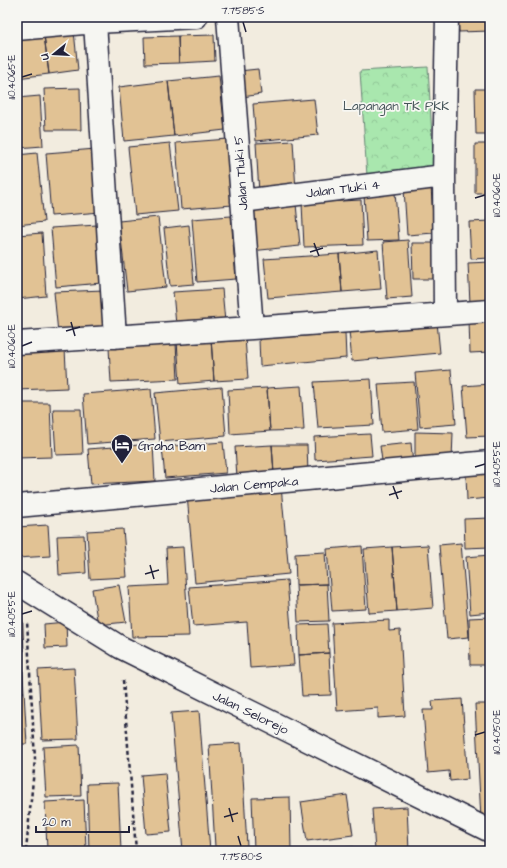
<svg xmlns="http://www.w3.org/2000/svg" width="507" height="868" font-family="'Architects Daughter',sans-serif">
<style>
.forest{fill:url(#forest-crowns);stroke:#668474}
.building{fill:#e1c294;stroke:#22223b}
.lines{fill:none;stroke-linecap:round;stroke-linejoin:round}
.minor-casing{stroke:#22223b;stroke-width:25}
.path{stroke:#22223b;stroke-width:2.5;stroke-dasharray:4 3;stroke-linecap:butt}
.minor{stroke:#f6f6f2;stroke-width:22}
.ticks{fill:none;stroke:#22223b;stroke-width:1.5}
.labels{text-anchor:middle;stroke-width:3.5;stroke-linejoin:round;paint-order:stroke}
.park-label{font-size:13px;fill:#445358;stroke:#f6f6f2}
.street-label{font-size:13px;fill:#22223b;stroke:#f6f6f2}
.poi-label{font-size:13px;fill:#22223b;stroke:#f6f6f2;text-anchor:start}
.neatline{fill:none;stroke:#22223b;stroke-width:1.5}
.ticks-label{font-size:10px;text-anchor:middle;fill:#22223b}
</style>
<defs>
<pattern id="forest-crowns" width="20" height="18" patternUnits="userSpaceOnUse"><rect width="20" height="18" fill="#a9e7ae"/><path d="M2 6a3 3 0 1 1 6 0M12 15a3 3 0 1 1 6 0" fill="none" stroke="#91c697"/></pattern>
</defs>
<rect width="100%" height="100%" fill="#f2ecdf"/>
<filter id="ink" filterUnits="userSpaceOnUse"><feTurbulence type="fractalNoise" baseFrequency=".025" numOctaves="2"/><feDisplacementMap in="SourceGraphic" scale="8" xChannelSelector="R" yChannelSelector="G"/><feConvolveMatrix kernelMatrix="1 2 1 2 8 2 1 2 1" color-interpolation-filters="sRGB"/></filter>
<g filter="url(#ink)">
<path class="forest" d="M428,67l6,105 -67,4 -7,-105z"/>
<path class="building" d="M458,17h32v14l-31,1z
M74,31l4,39 -29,4 -5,-39z
M44,35l5,39 -32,4v-40z
M214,35l1,26 -36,2 -1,-27z
M178,36l1,27 -34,1 -1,-27z
M258,69l3,25 -18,3 -4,-26z
M219,76l6,54 -51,6 -6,-55z
M168,81l6,55 -50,5 -5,-54z
M80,88l1,42h-35l-2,-41z
M475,89h15v45h-14z
M40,96l3,50 -26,2v-50z
M314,99l4,36 -62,6 -3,-37z
M228,139l5,66 -52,4 -5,-66z
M293,141l3,50 -37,2 -3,-50z
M170,143l8,68 -43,4 -7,-68z
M475,144h15v49h-15z
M96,149l5,63 -50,4 -5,-63z
M37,153l7,69 -27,3v-70z
M431,187l3,46 -27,2 -3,-46z
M395,193l4,47 -32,1 -3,-46z
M361,200l2,45 -59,2 -2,-44z
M296,204l4,42 -49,5 -4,-43z
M231,216l5,63 -39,3 -5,-63z
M158,217l8,70 -39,4 -8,-70z
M490,221v37l-19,1 -2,-37z
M97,225l5,58 -46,4 -5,-59z
M189,225l5,59 -24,2 -6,-58z
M42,233l4,63 -29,3v-64z
M408,240l4,57 -25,2 -4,-57z
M412,243h21l2,36h-22z
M378,250l3,39 -39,3 -3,-38z
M339,254l3,38 -74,6 -4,-39z
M490,262v40l-20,1 -2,-40z
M222,289l3,33 -49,3 -3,-33z
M104,290l3,42 -49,1 -4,-41z
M469,320h21v32l-20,1z
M437,322l3,31 -88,8 -3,-30z
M345,333l1,25 -86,8 -1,-27z
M245,337l3,42 -34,2 -3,-42z
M211,339l3,42 -34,3 -3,-43z
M176,344l2,35 -67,3 -2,-34z
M65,349l2,39 -50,2v-38z
M451,370l5,54 -36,3 -5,-54z
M371,379l3,46 -56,3 -4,-46z
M414,382l4,47 -36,3 -4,-48z
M490,384v52l-23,1 -4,-51z
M301,386l3,44 -34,1 -3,-43z
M222,387l4,49 -66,6 -5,-49z
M267,388l3,43 -40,3 -2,-44z
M151,389l4,50 -68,5 -4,-50z
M17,403h33l2,54 -35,1z
M53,409h28l2,45 -27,1z
M415,432l38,1 -1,27h-37z
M370,434l2,22 -57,4 -1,-23z
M223,442l3,31 -61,5 -3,-31z
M411,443l2,22 -30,3 -3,-22z
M153,444l2,37 -64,3 -3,-35z
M272,445l2,29 -37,3 -2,-30z
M272,445h35l1,28 -34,1z
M490,474v24l-23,2 -1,-25z
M281,486l8,88 -94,9 -8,-88z
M490,518v29l-25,1 -1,-29z
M48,525l2,31 -33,2v-31z
M123,529l4,48 -37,2 -3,-48z
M84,535l2,38 -27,2 -2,-39z
M461,543l8,94 -22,2 -8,-94z
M428,545l5,63 -36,3 -5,-64z
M362,546l4,63 -34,2 -5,-62z
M183,547l6,89 -57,1 -3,-50 39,-2 -2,-37z
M392,547l5,64 -28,2 -5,-64z
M325,552l2,32 -31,1 -1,-31z
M490,555v57l-20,2 -4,-57z
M287,580l7,85 -44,3 -3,-46 -54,4 -4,-39z
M327,584l2,37 -31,1 -2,-37z
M119,585l7,37 -28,3 -6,-36z
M22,604l2,47h-7v-46z
M490,617v48h-20l-1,-47z
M389,620v11l11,-1 5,86 -27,2v-10l-41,3 -5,-88z
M66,622l1,25 -22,1 -1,-24z
M327,624l2,29 -30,2 -1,-30z
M329,653l2,42 -29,1 -3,-41z
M17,654h5l2,38h-7z
M74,668l4,71 -36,1 -4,-70z
M17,692h7l3,52h-10z
M462,699l6,80 -18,2 -1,-10 -21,2 -5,-63h10l-1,-9z
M475,704h15v115h-9z
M199,711l11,140h-27l-12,-138z
M241,743l6,103 -32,1 -6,-102z
M79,745l2,51 -35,1 -3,-50z
M165,773l6,59 -25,2 -5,-59z
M118,783l3,68h-32l-2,-67z
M347,795l6,40 -46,6 -6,-39z
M290,797l1,53h-37l-2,-52z
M84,800l2,49 -39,1 -2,-48z
M407,807l2,44h-34l-3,-42z
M353,847l1,4h-35v-2z
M485,847v4h-31v-2z
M254,850h37v1h-37z"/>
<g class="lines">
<g class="minor-casing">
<path id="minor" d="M228,17l24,311
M95,22l20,315
M17,29l78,-7 101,-5
M242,201l202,-25
M445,314l-1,-138 3,-159
M17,343l235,-15 238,-17
M17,506l473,-44
M17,583l103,64 370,184"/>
</g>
<path class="path" d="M123,680l13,171
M26,851l9,-92 -8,-138"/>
<use href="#minor" class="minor"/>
</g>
</g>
<path class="ticks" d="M243,22l3,10M22,77l10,-3M475,198l10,-3M314,243l5,13M310,252l13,-4M71,322l4,14M66,331l14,-4M22,346l10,-4M475,467l10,-3M393,486l5,13M389,495l13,-4M150,565l4,14M145,574l14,-4M22,614l10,-3M475,735l10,-3M229,808l4,14M224,817l14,-4M238,836l3,10"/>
<defs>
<g id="hotel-pin" transform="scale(1.15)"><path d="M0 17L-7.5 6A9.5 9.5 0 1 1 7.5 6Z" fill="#22223b" stroke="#f6f6f2"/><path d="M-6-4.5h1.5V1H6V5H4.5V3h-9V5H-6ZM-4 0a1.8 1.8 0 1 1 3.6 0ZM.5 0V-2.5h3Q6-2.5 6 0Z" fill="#fff"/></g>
</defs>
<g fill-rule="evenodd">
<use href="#hotel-pin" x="122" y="445"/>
</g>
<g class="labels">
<g class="park-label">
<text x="396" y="110">Lapangan TK PKK</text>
</g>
<g class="street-label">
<text transform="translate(240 173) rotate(-94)" y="5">Jalan Tluki 5</text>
<text transform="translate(343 188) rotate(-7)" y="5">Jalan Tluki 4</text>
<text transform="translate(254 484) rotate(-5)" y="5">Jalan Cempaka</text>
<text transform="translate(251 712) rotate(26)" y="5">Jalan Selorejo</text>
</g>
<g class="poi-label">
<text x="138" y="450">Graha Bam</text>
</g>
</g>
<rect width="507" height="868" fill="none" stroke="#f6f6f2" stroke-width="44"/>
<g transform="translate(54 54) rotate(252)" stroke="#f6f6f2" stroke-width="3" paint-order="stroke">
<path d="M0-3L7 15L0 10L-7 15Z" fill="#22223b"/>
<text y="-6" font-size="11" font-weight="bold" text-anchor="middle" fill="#22223b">U</text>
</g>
<path d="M36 826v6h93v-6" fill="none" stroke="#22223b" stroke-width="2"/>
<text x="42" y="826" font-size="12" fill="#22223b" stroke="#f6f6f2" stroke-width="3" paint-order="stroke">20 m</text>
<rect x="22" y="22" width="463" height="824" class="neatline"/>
<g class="ticks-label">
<text x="243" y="14">7.7585°S</text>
<text transform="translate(11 77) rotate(-90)" y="4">110.4065°E</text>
<text transform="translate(496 195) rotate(-90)" y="4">110.4060°E</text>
<text transform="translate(11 346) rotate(-90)" y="4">110.4060°E</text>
<text transform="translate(496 464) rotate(-90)" y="4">110.4055°E</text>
<text transform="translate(11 614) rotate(-90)" y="4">110.4055°E</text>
<text transform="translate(496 732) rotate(-90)" y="4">110.4050°E</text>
<text x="241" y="860">7.7580°S</text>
</g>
</svg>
